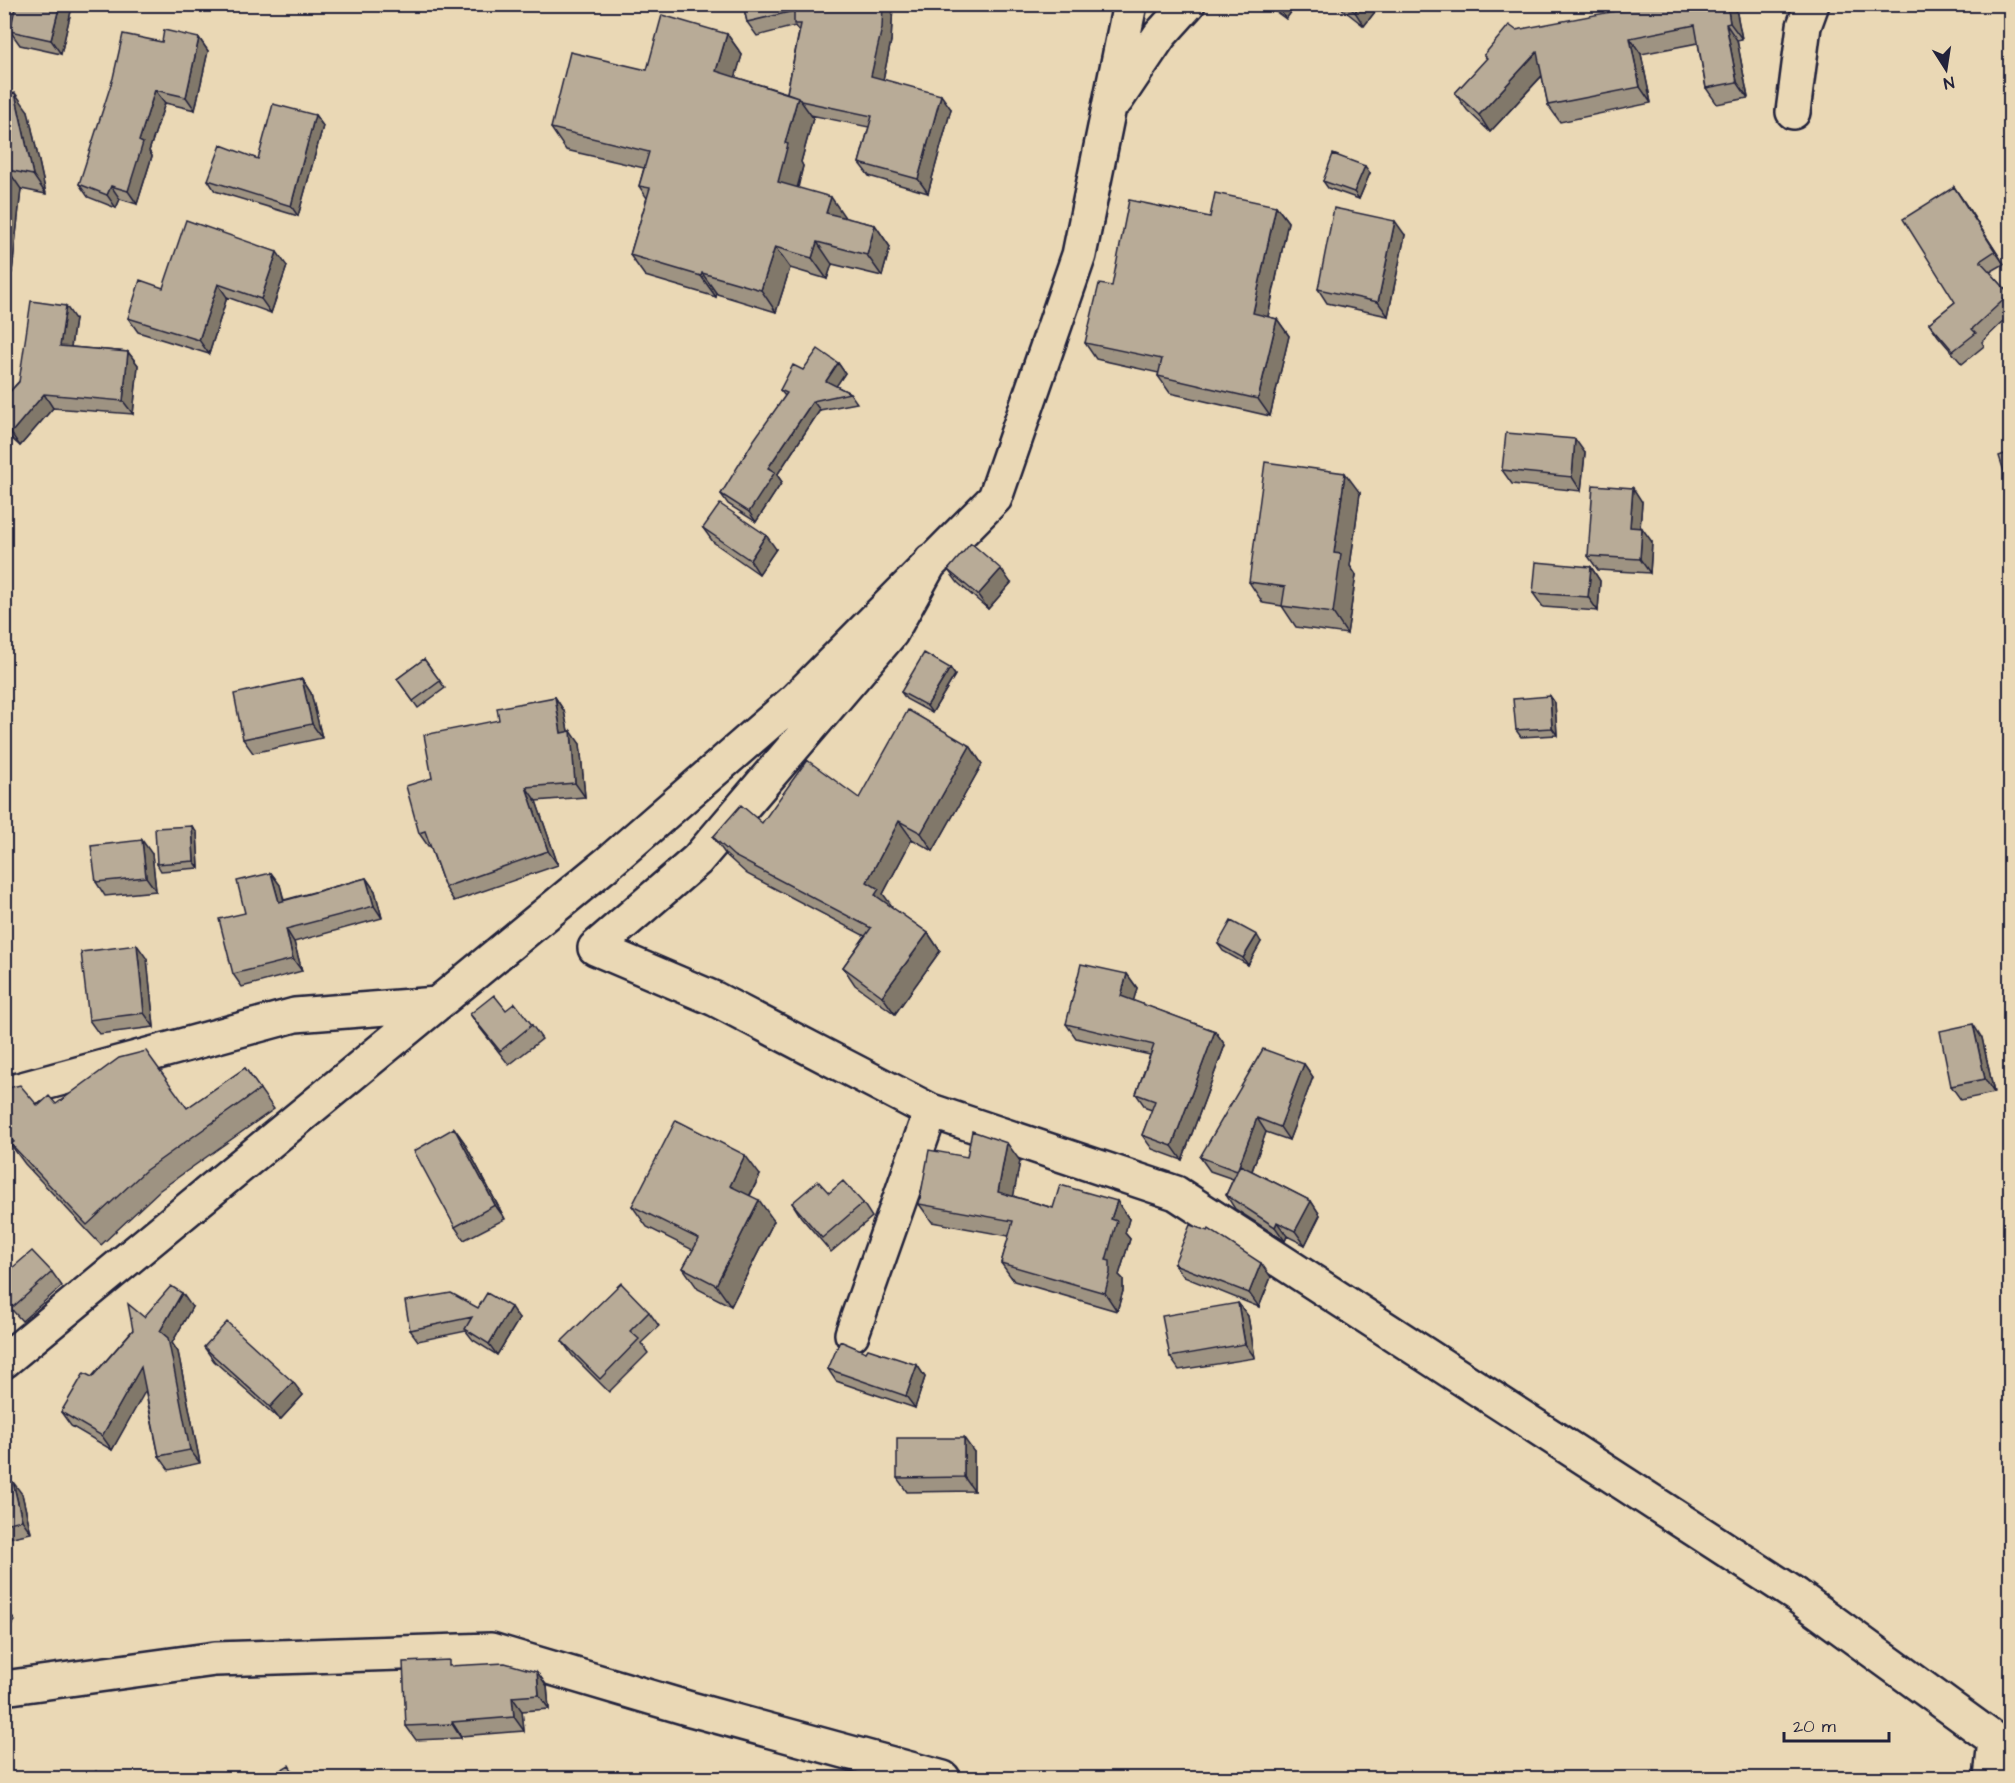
<svg xmlns="http://www.w3.org/2000/svg" width="2015" height="1783" font-family="'Architects Daughter',sans-serif">
<style>
.lines{fill:none;stroke-linecap:round;stroke-linejoin:round}
.minor-casing{stroke:#22223b;stroke-width:38}
.minor{stroke:#ead8b5;stroke-width:33}
.wall{fill:#9e9382;stroke:#22223b;stroke-width:1.5}
.shaded-wall{fill:#81786a;stroke:#22223b;stroke-width:1.5}
.building{fill:#b8ab97;stroke:#22223b;stroke-width:1.5}
</style>
<rect width="100%" height="100%" fill="#ead8b5"/>
<filter id="ink" filterUnits="userSpaceOnUse"><feTurbulence type="fractalNoise" baseFrequency=".0167" numOctaves="2"/><feDisplacementMap in="SourceGraphic" scale="12" xChannelSelector="R" yChannelSelector="G"/><feConvolveMatrix kernelMatrix="1 2 1 2 8 2 1 2 1" color-interpolation-filters="sRGB"/></filter>
<g filter="url(#ink)">
<g class="lines">
<g class="minor-casing">
<path id="minor" d="M1117,99l43,-64 28,-31
M1793,112l11,-86 8,-22
M931,561l-40,72 -194,227 -102,88 120,51 216,112 245,82 620,402 199,145 -4,38
M4,1094l291,-79 142,-11
M852,1334l79,-223
M4,1361l604,-498 187,-163 200,-202 84,-243 51,-251
M4,1688l211,-29 276,-9 196,58 256,70"/>
</g>
<use href="#minor" class="minor"/>
</g>
<path class="wall" d="M16,4h54l2,3 -11,47 -41,-9 -10,-14z
M743,4h150l-2,37 -8,38 68,30 -23,84 -59,-17 -10,-13 10,-36 -58,-12 2,3 -12,44 2,4 -5,22 47,30 30,7 15,22 -8,29 -50,-12 -5,15 -37,-11 -14,44 -59,-18 -1,3 -71,-21 -15,-21 17,-57 -8,-12 5,-18 -78,-18 -15,-22 96,-58 80,-36 15,21 -7,22 52,16 12,-61 -4,-6 -38,10 -10,-14z
M1265,4h32l-11,15z
M1336,4h45l-17,22z
M1626,4h109l7,35 -5,1 11,58 -31,6 -11,-16 -8,-45 -57,11 10,49 -91,19 -12,-17 -6,-29 -52,56 -23,-22 -12,-17 32,-34 -3,-4 143,-46z
M199,38l9,13 -13,59 -30,-7 -16,48 3,5 -15,48 -17,-5 -4,9 -28,-11 -9,-13 83,-142z
M4,95l24,16 18,83 -25,-5 -9,83 -8,-1z
M315,115l8,11 -25,90 -83,-25 -7,-11 50,-21z
M1370,173l-11,26 -31,-11 -5,-7z
M1954,187l50,77 -14,8 20,22v21l-28,27 2,4 -22,18 -24,-28 -9,-13 26,-21z
M1276,206l12,16 -20,95 9,2 12,17 -19,80 -100,-23 -12,-17 1,-3 -63,-14 -11,-16 27,-57 98,-69z
M1405,235l-17,81 -61,-13 -9,-14z
M287,266l-16,47 -44,-16 -18,57 -71,-22 -10,-14 35,-30z
M75,319l-4,28 57,5 10,13 -5,49 -80,-6 -33,38 -16,-14v-34z
M838,363l7,10 -9,13 14,7 7,10 -37,7 -43,65 5,7 -26,40 -28,-18 -7,-10 64,-98 -5,-6 23,-20z
M1585,453l-4,38 -69,-7 -10,-14z
M1360,493l-10,73 6,9 -9,59 -51,-7 -14,-21 -19,-3 -14,-21z
M1642,502l-2,26 12,14 -2,31 -52,-3 -10,-14z
M703,528l73,21 -17,25 -46,-32z
M1591,567l9,14 -2,30 -55,-4 -10,-14z
M948,570l63,13 -23,26 -30,-26z
M424,659l21,29 -27,20 -21,-29z
M950,668l5,7 -23,38 -26,-14 -5,-7z
M302,679l9,14 11,45 -69,15 -10,-14z
M1550,696l5,7 2,32 -36,2 -5,-7z
M555,697l9,14 4,20 12,13 5,53 -49,4 22,64 -104,36 -9,-14 -15,-41h-2l-9,-13 13,-55 67,-58z
M970,746l12,18 -49,87 -21,-12 -29,55 8,13 37,26 12,18 -45,63 -40,-29 -12,-18 22,-31 -118,-62 -21,-19 -13,-18 49,-14 97,-25z
M197,833l2,35 -38,3 -4,-7z
M152,854l4,37 -51,5 -9,-14z
M271,873l9,12 4,15 82,-22 9,13 7,27 -88,24 8,29 -60,16 -9,-13 12,-61z
M1261,942l-13,23 -25,-14 -5,-7z
M147,959l7,68 -55,7 -10,-14z
M1127,974l10,14 -4,13 82,30 10,14 -43,115 -30,-11 -10,-14 10,-25 -6,-2 -10,-14 14,-39 -74,-17 -10,-14z
M506,1010l26,15 10,14 -33,26 -29,-37 -10,-14z
M1982,1038l12,55 -33,7 -10,-14z
M1304,1064l9,13 -24,63 -23,-8 -14,39 59,30 9,14 -15,30 -18,-9 -2,5 -50,-32 -9,-14 7,-16 -23,-8 -10,-14z
M245,1068l29,41 -114,81 -59,55 -76,-81 -14,-19 -7,-8v-48l34,17 18,-2 131,4z
M454,1128l10,14 41,77 -41,21 -9,-13z
M967,1157l53,4 -7,35 40,12 64,-7 12,18 -4,14 5,6 -11,36 4,4v12l-6,20 -103,-30 -13,-18 8,-27 -77,-14 -13,-18z
M760,1175l-10,21 24,25 -43,85 -33,-17 -15,-21 10,-18 -46,-23 -15,-21z
M829,1193l34,10 9,14 -41,35 -30,-35 -9,-14z
M1174,1264l97,13 -12,30 -75,-30z
M52,1272l10,14 -40,35 -18,-20v-26z
M1238,1303l10,13 7,42 -76,12 -9,-13z
M192,1307l-20,36 6,9 22,111 -31,7 -10,-14 -14,-66 -33,60 -41,-24 -10,-14 83,-95z
M478,1308l41,11 -22,36 -24,-15 -7,-9 -48,10 -8,-11z
M649,1312l10,14 -18,17 7,10 -39,39 -37,-37 -10,-14z
M204,1347l99,48 -23,25 -66,-59z
M866,1352l51,13 8,12 -10,31 -79,-27 -8,-12z
M974,1452v39l-67,1 -10,-14z
M4,1484l18,10 9,39 -27,6z
M453,1666l84,6 10,14 2,23 -27,2 2,20 -63,5v2l-45,2 -10,-14z"/>
<path class="shaded-wall" d="M60,4h10l2,3 -11,47 -10,-14z
M883,4h10l-2,37 -10,49 -10,-14z
M1276,4h21l-11,15 -10,-14z
M1360,4h21l-17,22 -9,-14z
M1727,4h8l7,35 -12,-16z
M1726,24l11,16 11,58 -11,-16z
M727,34l15,21 -11,37 -15,-21z
M199,38l9,13 -13,59 -9,-13z
M1630,38l11,16 10,49 -11,-16z
M1537,52l12,16 -59,64 -11,-17z
M155,90l10,13 -16,48 3,5 -15,48 -9,-13 11,-50z
M15,93l13,18 18,83 -13,-19z
M941,95l10,14 -23,84 -10,-14z
M798,97l15,21 -12,44 2,4 -10,37 -15,-21 7,-39z
M315,115l8,11 -25,90 -7,-10z
M1365,166l5,7 -11,26 -5,-7z
M8,170l13,19 -9,83 -8,-11v-57z
M111,186l9,13 -4,9 -9,-13z
M1954,187l9,13 41,64 -9,-13z
M831,197l15,22 -20,-6z
M1276,206l12,16 -23,108 -12,-17z
M1395,221l10,14 -17,81 -10,-14z
M875,225l15,22 -8,29 -15,-21z
M817,242l15,22 -5,15 -15,-21z
M775,247l15,21 -14,44 -15,-22z
M277,252l10,14 -16,47 -10,-14z
M702,273l15,21 -1,3 -15,-21z
M218,284l9,13 -18,57 -10,-14z
M66,306l9,13 -6,41 -9,-14z
M1277,319l12,17 -19,80 -12,-17z
M128,352l10,13 -5,49 -10,-13z
M838,363l7,10 -12,18 -7,-10z
M44,394l9,14 -33,38 -9,-13z
M813,401l7,9 -43,65 5,7 -26,40 -7,-10 19,-44z
M1575,439l10,14 -4,38 -9,-14z
M1345,473l15,20 -10,73 6,9 -9,59 -14,-21 1,-60z
M1633,488l9,14 -3,39 -9,-14z
M1642,528l10,14 -2,31 -10,-14z
M766,535l10,14 -17,25 -9,-14z
M1591,567l9,14 -2,30 -10,-14z
M1001,569l10,14 -23,26 -10,-14z
M950,668l5,7 -23,38 -5,-7z
M302,679l9,14 11,45 -10,-14z
M1550,696l5,7 2,32 -5,-7z
M555,697l9,14 7,35 -10,-13z
M571,731l9,13 5,53 -10,-14z
M970,746l12,18 -49,87 -12,-18z
M526,787l10,14 22,64 -10,-14z
M899,821l13,18 -29,55 9,12 -4,7 -21,-31z
M192,826l5,7 2,35 -5,-7z
M142,840l10,14 4,37 -10,-14z
M271,873l9,12 7,29 -8,-12z
M366,878l9,13 7,27 -8,-12z
M286,929l8,13 8,29 -9,-12z
M928,933l12,18 -45,63 -13,-18z
M1257,935l4,7 -13,23 -5,-7z
M137,945l10,14 7,68 -10,-14z
M1127,974l10,14 -6,22 -10,-14z
M1973,1024l9,14 12,55 -9,-14z
M1215,1031l10,14 -43,115 -10,-14z
M1304,1064l9,13 -24,63 -9,-13z
M1257,1118l9,14 -19,52 -10,-13z
M454,1128l10,14 41,77 -10,-14z
M1007,1143l13,18 -9,49 -13,-18z
M745,1155l15,20 -16,31 -14,-20z
M759,1200l15,21 -43,85 -15,-21z
M1117,1201l12,18 -4,14 5,6 -11,36 4,4v12l-6,20 -12,-18 1,-33 5,-41z
M1311,1201l9,14 -15,30 -10,-14z
M1277,1222l10,14 -2,5 -10,-14z
M1261,1263l10,14 -12,30 -10,-14z
M182,1293l10,14 -20,36 6,9 22,111 -10,-13 -30,-119z
M1238,1303l10,13 7,42 -10,-14z
M511,1307l8,12 -22,36 -8,-11z
M917,1365l8,12 -10,31 -9,-12z
M141,1367l10,14 -39,69 -10,-14z
M293,1382l10,13 -23,25 -10,-13z
M964,1438l10,14v39l-10,-14z
M13,1482l9,12 9,39 -9,-13z
M5,1607l10,14 -11,14v-27z
M537,1672l10,14 2,23 -10,-14z
M512,1697l10,14 2,20 -10,-14z
M452,1722l9,14v2l-9,-14z"/>
<path class="building" d="M16,4h44l-9,36 -41,-9z
M743,4h140l-1,24 -11,48 70,19 -23,84 -59,-16 13,-47 -71,-15 -3,-4 -11,-4 14,-69h-7v-13l-47,11z
M1344,4h16l-5,8z
M1626,4h101l3,19 -4,1 11,58 -31,6 -11,-63 -65,13 10,49 -92,18 -11,-53 -58,63 -24,-22 32,-35 -3,-3 25,-30 7,5 111,-21z
M662,15l65,19 -11,37 82,26 -13,46 3,1 -10,38 53,15 -5,16 49,12 -8,30 -50,-13 -5,16 -37,-11 -14,43 -59,-17 -1,3 -71,-21 20,-67 -11,-2 10,-34 -98,-24 19,-76 77,18z
M164,30l35,8 -13,59 -31,-7 -16,51 4,2 -15,48 -17,-5 -4,9 -28,-11 34,-106 10,-44 39,8z
M15,93l18,82 -25,-5 -4,34v-109z
M273,104l42,11 -24,91 -83,-26 13,-35 37,14z
M1333,154l32,12 -11,26 -31,-11z
M1954,187l41,64 -15,10 30,33 -38,35 4,4 -23,18 -24,-28 26,-21 -52,-83z
M1215,193l61,13 -23,107 24,6 -19,80 -100,-23 4,-17 -77,-16 14,-59 13,2 17,-86 81,17z
M1334,208l61,13 -17,81 -60,-13z
M186,220l91,32 -16,47 -43,-15 -19,56 -71,-22 12,-38 23,8z
M31,301l35,5 -6,40 68,6 -5,49 -79,-7 -33,39 -7,-6v-29l15,-16z
M818,349l20,14 -12,18 24,12 -37,8 -45,67 7,4 -26,40 -28,-18 33,-54 33,-47 -7,-3 13,-25 10,5z
M1506,433l69,6 -3,38 -70,-7z
M2010,452v38l-11,-34z
M1265,462l80,11 -11,80 7,1 -8,59 -51,-7 3,-19 -36,-5z
M1593,485l40,3 -3,39 12,1 -2,31 -52,-3z
M720,504l46,31 -16,25 -47,-32z
M971,543l30,26 -23,26 -30,-25z
M1536,562l55,5 -3,30 -55,-4z
M924,653l26,15 -23,38 -26,-14z
M424,659l16,22 -27,20 -16,-22z
M302,679l10,45 -69,15 -9,-45z
M1550,696l2,32 -36,2 -3,-31z
M555,697l6,36 10,-2 4,52 -49,4 22,64 -103,36 -20,-56 -6,2 -13,-47 26,-8 -8,-43 75,-15 -2,-12z
M908,710l62,36 -49,87 -22,-12 -32,61 12,7 -4,6 53,38 -46,63 -39,-29 28,-39 -137,-72 -21,-19 28,-32 21,18 45,-63 52,38z
M192,826l2,35 -37,3 -2,-36z
M142,840l4,37 -50,5 -5,-36z
M271,873l8,29 87,-24 8,28 -88,23 7,30 -60,15 -14,-55 26,-6 -8,-32z
M1231,921l26,14 -14,23 -25,-14z
M137,945l7,68 -55,7 -8,-68z
M1081,964l46,10 -6,22 94,35 -43,115 -30,-11 13,-34 -19,-7 18,-49 -88,-21z
M494,995l12,15 9,-7 17,22 -32,26 -30,-37z
M1973,1024l12,55 -34,7 -11,-55z
M1263,1049l41,15 -24,63 -23,-9 -20,53 -37,-14z
M146,1051l41,57 58,-40 15,21 -114,81 -59,55 -76,-81 3,-2 -10,-10v-43l16,-4 18,21 11,-10 7,8 63,-46z
M676,1120l69,35 -15,31 29,14 -43,85 -33,-17 16,-29 -67,-33z
M454,1128l41,77 -40,22 -41,-76z
M972,1131l35,12 -9,49 55,16 7,-23 57,16 -6,18 6,2 -11,39 4,1v12l-5,20 -104,-30 12,-42 -94,-17 10,-54 38,7z
M1240,1165l71,36 -16,30 -18,-9 -2,5 -49,-32z
M818,1181l11,12 14,-12 20,22 -41,35 -30,-35z
M1190,1225l18,6 1,-2 52,34 -12,30 -75,-29z
M32,1251l20,21 -39,35 -9,-9v-23z
M621,1283l28,29 -19,19 9,8 -39,40 -38,-38z
M171,1286l11,7 -22,38 8,7 22,112 -31,6 -18,-89 -39,69 -41,-24 23,-39 8,4 41,-47 -5,-26 16,13z
M451,1293l27,15 9,-15 24,14 -22,37 -24,-15 7,-12 -62,13 -5,-29z
M1238,1303l7,41 -75,13 -8,-41z
M227,1322l66,60 -23,25 -66,-60z
M840,1341l26,11 2,-3 49,16 -11,31 -78,-27z
M897,1438h67v39l-67,1z
M13,1482l9,38 -18,4v-40z
M449,1660v6l56,-3 32,9 2,23 -27,2 2,20 -62,5v2l-46,2 -3,-64z
M289,1765l8,14h-32z
M96,1771l6,8h-15z"/>
</g>
<rect width="2015" height="1783" fill="none" stroke="#ead8b5" stroke-width="24"/>
<rect x="12" y="12" width="1991" height="1759" fill="none" stroke="#22223b" stroke-width="2" filter="url(#ink)"/>
<g transform="translate(1946 69) rotate(168)" stroke="#ead8b5" stroke-width="4.5" paint-order="stroke">
<path d="M0-4.5L10 22L0 15L-10 22Z" fill="#22223b"/>
<text y="-9" font-size="16" font-weight="bold" text-anchor="middle" fill="#22223b">N</text>
</g>
<path d="M1784 1732v9h105v-9" fill="none" stroke="#22223b" stroke-width="3"/>
<text x="1793" y="1732" font-size="18" fill="#22223b" stroke="#ead8b5" stroke-width="4.5" paint-order="stroke">20 m</text>
</svg>
